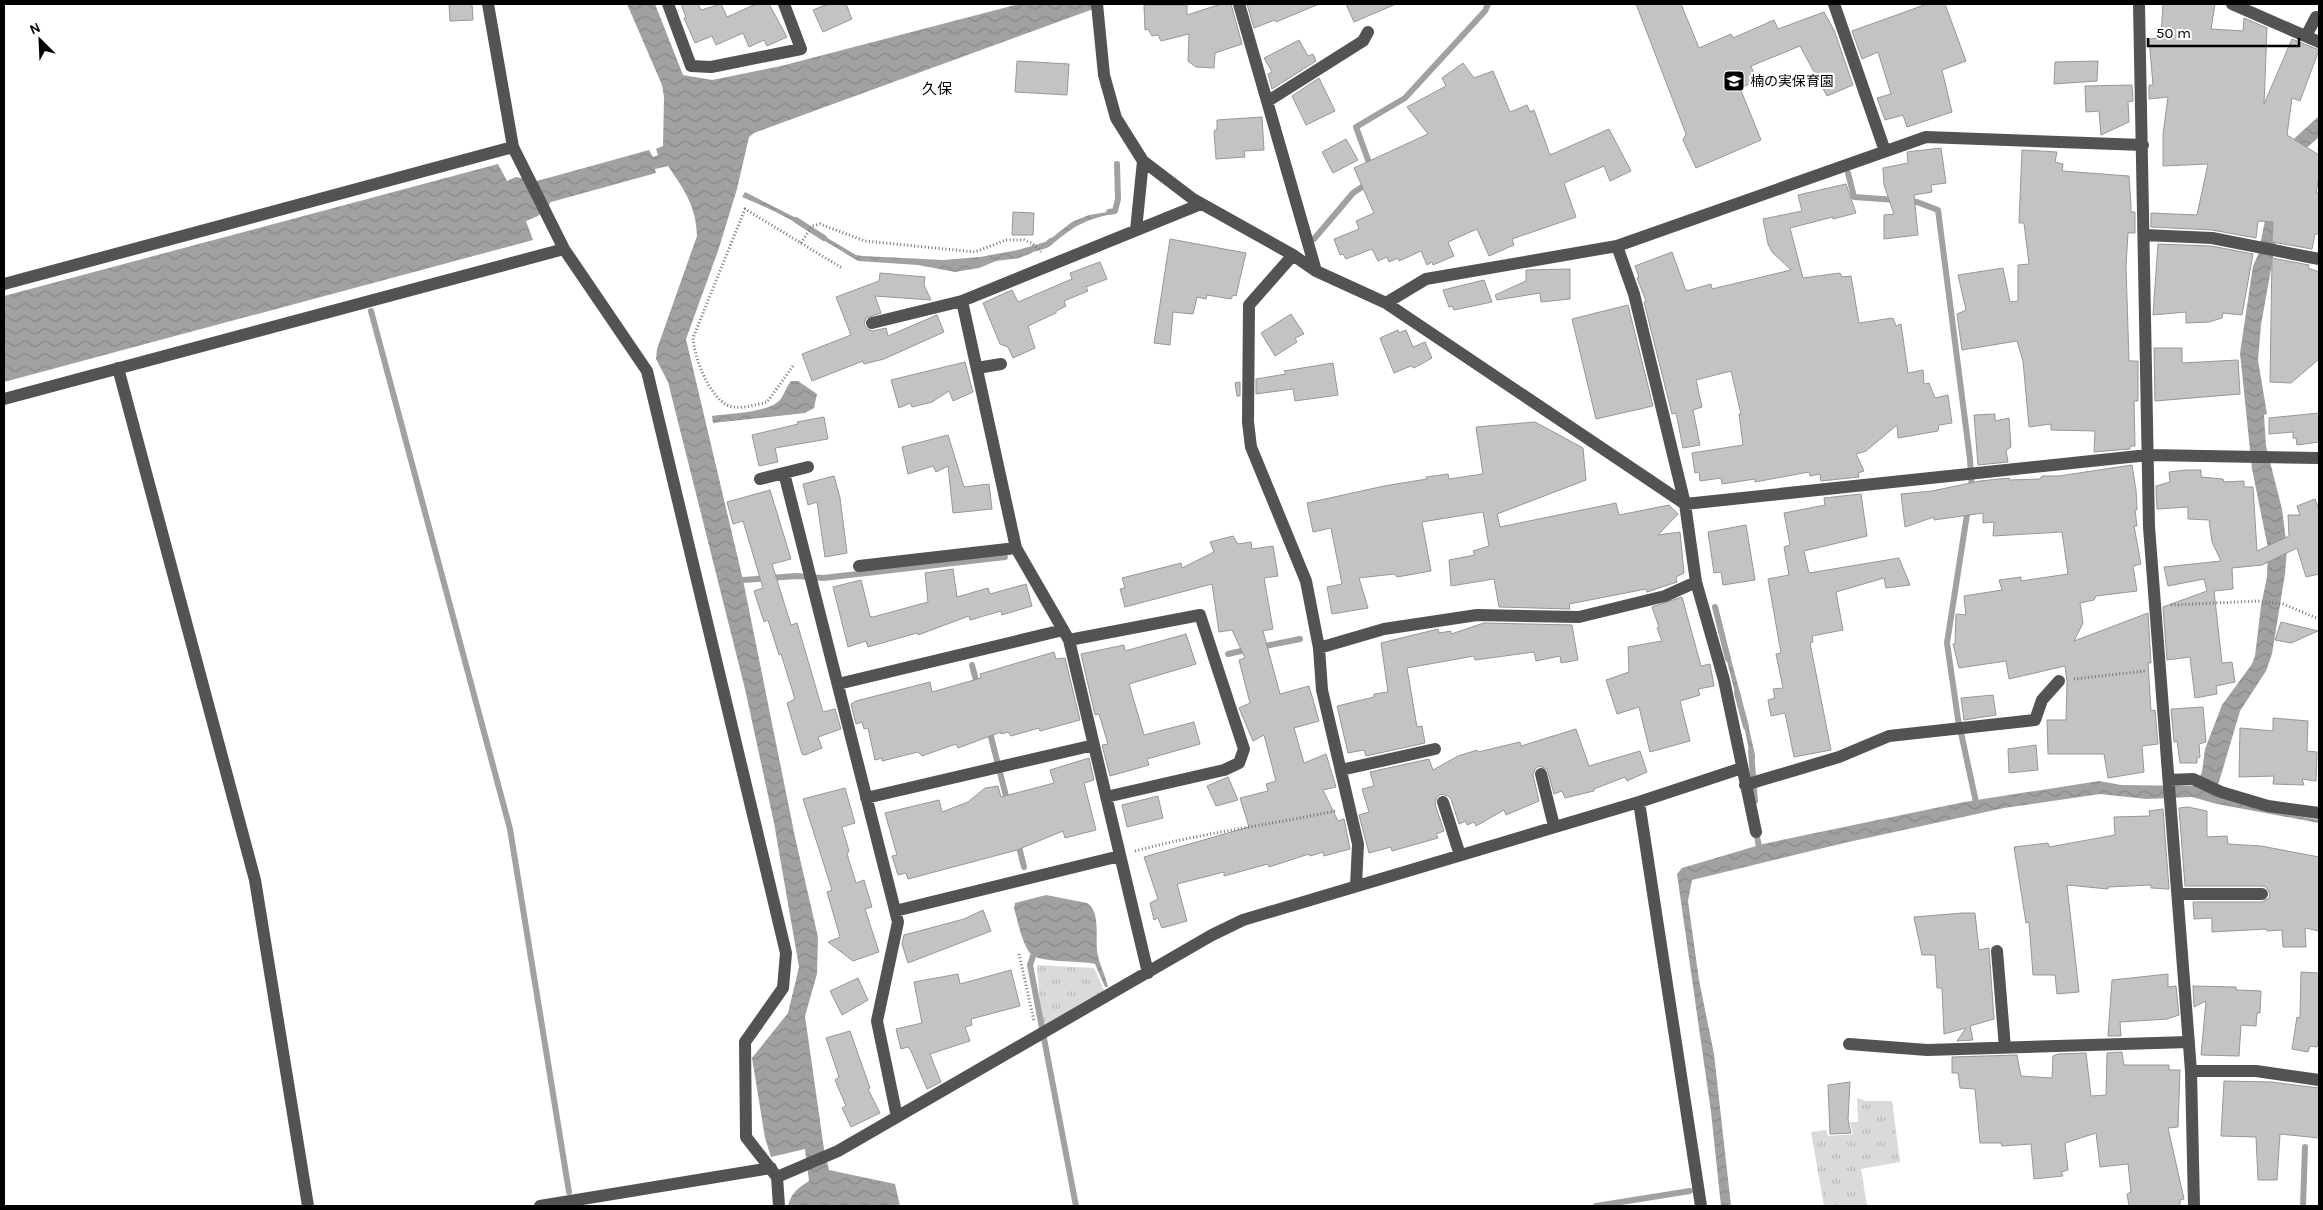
<svg xmlns="http://www.w3.org/2000/svg" width="2323" height="1210" font-family="Karla,'Noto Sans JP',sans-serif">
<style>
.grass{fill:url(#grass-tufts)}
.water{fill:url(#water-waves)}
.lines{fill:none;stroke-linecap:round;stroke-linejoin:round}
.stream{stroke:#a1a1a1;stroke-width:6}
.building{fill:#c3c3c3;stroke:#979797}
.path{stroke:#757575;stroke-width:3;stroke-dasharray:1 2.5;stroke-linecap:butt}
.minor{stroke:#535353;stroke-width:12}
.labels{text-anchor:middle;stroke-width:4.5;stroke-linejoin:round;paint-order:stroke}
.poi-label{font-size:14px;fill:#000;stroke:#fff;text-anchor:start}
.neighbourhood-label{font-size:15px;fill:#000;stroke:#fff}
</style>
<defs>
<pattern id="grass-tufts" width="24" height="20" patternUnits="userSpaceOnUse" patternTransform="scale(1.25)"><rect width="24" height="20" fill="#dadada"/><path d="M3 7l-1-3M5 7V3M7 7l1-3M15 17l-1-3M17 17v-4M19 17l1-3" fill="none" stroke="#b9b9b9"/></pattern>
<pattern id="water-waves" width="16" height="10" patternUnits="userSpaceOnUse" patternTransform="scale(1.25)"><rect width="16" height="10" fill="#a1a1a1"/><path d="M0 5q4-4 8 0t8 0" fill="none" stroke="#898989"/></pattern>
</defs>
<rect width="100%" height="100%" fill="#fff"/>
<path class="grass" d="M1037,965l57,3 11,24 -61,35 -3,-6z
M1857,1098l9,3h26l8,61 -39,7 6,37h-43l-13,-74 15,-2 2,6 25,-2 -3,-12h8z"/>
<path class="water" d="M627,4h28l28,71 29,5 69,-14 238,-62h88l-353,129 -5,4 -12,52 -19,62 -32,88 57,241 52,257 23,100 -1,37 -12,42 19,133 5,21 66,14 5,22h-112c3,-13 10,-18 21,-25l-4,-32 -34,8 -6,-19 -13,-80 36,-45 11,-46 -25,-144 -29,-134 -77,-307 -12,-23 1,-10 40,-113c-1,-30 -12,-45 -29,-70l-13,3 1,4 -105,29 -13,14 -12,5 7,19 -529,142v-86l494,-132 9,17 9,-4 21,4 112,-31 4,7 5,-2 -2,-6 7,-3 1,-49 -2,-12z
M2319,116v21l-17,15 -26,89 -15,84 -3,35 9,54 -3,1 2,31 16,63 5,39 -2,26 -13,80 -6,17 -26,40 -21,71 -8,12 59,17 49,9v3l-102,-19 -25,-7 -46,2 -46,-5 -96,14 -160,35 -152,37 -4,21 11,79 15,74 17,152h-10l-10,-94 -34,-238 5,-6 81,-24 201,-42 135,-21 22,4 74,1 7,-14 3,-23 17,-44 30,-41 3,-8 6,-50 6,-29 1,-29 -16,-79 -12,-116 13,-87 5,-11 18,-89 9,-19z
M745,192l59,30 -2,4c-20,-12 -39,-20 -60,-29z
M1114,211l3,2c-34,7 -42,12 -68,34l-5,-3 28,-22 17,-7z
M819,233l37,22 7,1 80,4 37,-3 48,-9 4,5 -13,5 -23,3 -17,7 -24,4 -37,-7 -60,-4 -41,-25z
M791,381h7l19,13 -3,14 -9,5 -92,10 -1,-7c17,-3 54,-3 67,-15 5,-5 7,-14 12,-20z
M1729,652l13,48 -5,1 -12,-48z
M1747,720l8,35v4l-4,1 -8,-39z
M1046,895l41,8c15,10 7,37 11,53 2,10 8,21 10,31h-3l-10,-23c-15,-4 -59,0 -66,-12 -8,-13 -11,-30 -15,-44l1,-5z"/>
<g class="lines">
<path class="stream" d="M1371,168l-15,-41 49,-29 80,-87 3,-7
M1848,173l6,24 42,3
M1908,201l9,1 21,8 32,249 2,32
M1109,212l6,-1 3,-12 -1,-35
M796,220l28,18
M1314,239l39,-46 15,-10
M1022,252l24,-7 5,-4
M371,311l139,518 59,363
M1968,508l-21,135 11,76 18,83
M743,580l54,-4 26,2 182,-21
M1715,607l13,52
M1260,647l40,-8
M1228,654l22,-5
M972,665l6,23
M1737,693l9,34
M989,729l19,75
M1751,751l4,50
M1756,831l3,16
M1018,843l6,24
M1033,956l-3,9 46,241
M1596,1206l94,-15
M2303,1206l2,-59"/>
</g>
<path class="building" d="M449,4h23l1,16 -23,1z
M681,4h17l3,6 20,-6 6,13 29,-13h13l18,33 -20,9 -3,-6 -15,7 -6,-14 -27,12 -4,-9 -17,7 -11,-25 2,-1z
M828,4h18l6,15 -29,13 -10,-22z
M1221,4h10l11,40 -27,9 -1,15 -18,-1 -8,-6 1,-27 -28,7 -3,-6 -6,1 -4,-7 -3,1 -1,-25h43v10z
M1247,4h72l-43,18 -1,-2 -21,8z
M1346,4h50l-42,18z
M1636,4h45l18,44 32,-14 2,4 41,-18 4,9 46,-17 10,18 19,55 -26,11 -27,-50 -49,20 6,15 -17,7 21,52 -65,28 -13,-28 3,-6z
M1927,4h18l21,57 -24,9 10,42 -45,15 -4,-12 -18,5 -8,-22 14,-4 -13,-42 -16,7 -10,-28z
M2163,4h52l-4,25 32,2 1,-13 23,10 -3,76 28,-65 27,11 -19,51 -8,-3 -5,37 32,20v22l-3,16h3v41h-4l-3,15 -40,-7 1,-20 -15,-1 -2,17 -44,-8 -61,-3v-14l46,2 11,-51 -45,2v-32l5,-37 -19,2v-14h4l-4,-46 12,-1z
M1299,40l9,16 5,-2 3,7 -44,28 -4,-15 4,-2 -8,-14z
M1017,61l52,3 -2,31 -52,-3z
M2098,61l-1,20 -43,3 1,-22z
M1463,63l11,15 19,-7 17,41 17,-7 3,7 4,-2 16,45 59,-26 22,42 -21,10 -6,-15 -40,17 12,34 -64,22 2,6 -25,11 -12,-27 -29,13 6,14 -21,9 -1,-3 -5,3 -6,-14 -22,10 -1,-3 -9,4 -2,-5 -9,4 -6,-12 -26,10 -3,-5 -3,1 -6,-16 25,-10 -3,-8 18,-8 -20,-45 74,-34 -21,-27 39,-21 -4,-8z
M1319,78l16,33 -29,14 -14,-29z
M2132,85l1,16 -5,1 1,20 -28,13 -2,-24 -13,1 -1,-26z
M1262,117l2,33 -20,1 1,6 -29,2 -2,-28 3,-2v-9z
M1346,139l12,21 -25,13 -11,-21z
M1941,148l5,35 -15,2 1,7 -18,3 4,40 -34,4v-24l10,-1 -10,-29 -1,-17 25,-5 -1,-11z
M2022,150l35,2 -2,10 8,2 -1,7 67,5 2,31v5h4v21h-7l-2,34 3,94h9v40h-4l1,45h-5v3l-36,3 1,-21 -44,-1v-6l-22,3 -6,-66 -6,-20 -55,9 -5,-36 9,-4 -8,-35 45,-7 7,34 8,-1v-36l11,-1 -5,-41h-5z
M1846,184l10,29 -23,6v-2l-43,11 13,50 37,-5 2,4 9,-1 8,47 34,-5 3,8 5,-2 7,49 15,-3 1,14 5,-1 6,15 13,-3 4,28 -13,2 -1,6 -40,7 -1,-13 -31,26 -10,3 8,17 -6,2 1,4 -38,4 -1,-7 -10,2 -1,-4 -54,10v-3l-33,5 -1,-6 -21,3 -1,-9 -4,1 -3,-20 51,-8 -4,-31h2l-10,-43 -35,9 6,27 -9,3 7,35 -17,3 -7,-35 -4,1 -28,-112 2,-1 -9,-23 2,-1 -4,-11 37,-14 14,39 25,-7 1,5 79,-19 -19,-18 -4,-8 -5,-25 39,-8 -4,-16z
M1013,212l21,1 -1,22h-21z
M1170,239l76,14 -10,43 -3,-1 -2,4 -24,-4 -1,4 -9,-2 -4,17 -20,-2 -3,33 -16,-2z
M2158,244l53,2 42,8 -11,61 -19,-2 -1,5 -13,4 -23,1v-11l-33,3z
M2272,258l37,7 -1,3 11,4v87l-28,24 -21,-1z
M1100,262l7,17 -21,8 2,4 -24,10 2,5 -10,5v2l-28,13 7,22 -22,10 -5,-11 -8,-3 -17,-41 29,-13 6,12 54,-23 -2,-6z
M1570,269v30l-29,3 -1,-9 -43,7 -2,-5 31,-14v-11z
M880,273l45,4 -1,8 7,15 -56,-4 6,17 -15,5 -2,6 3,5 6,2 13,-3 2,8 49,-21 7,17 -60,27 -20,5 -1,-3 -51,20 -10,-27 49,-19 -15,-38 43,-16z
M1484,280l8,22 -38,8 -2,-4 -3,1 -6,-17z
M1628,305l25,101 -57,13 -24,-100z
M1291,314l13,20 -9,4 2,4 -22,14 -14,-23z
M1398,330l1,3 7,-3 7,17 12,-5 7,16 -18,10 -3,-2 -17,7 -14,-35z
M2154,348h28v15l56,-3 2,34 -85,7z
M965,362l8,30 -20,9 -4,-10 -17,11 -20,5 -2,-4 -11,5 -8,-28z
M1333,363l5,32 -43,6 -2,-12 -37,5v-15l30,-5 -2,-3z
M1240,382v14h-3l-2,-13z
M2319,413v29l-22,3 -1,-7h-3v-6l-24,2v-16z
M1995,414v7l14,-3 2,29 -5,3 2,12 -30,3 -4,-50z
M824,417l4,22 -53,9 3,14 -19,4 -7,-31 46,-11 -1,-2z
M1535,422l48,26 3,32 -89,34 3,13 116,-24 3,12 50,-10 9,9 -20,21 22,-3 4,41 -8,4 1,5 -30,10 -1,-3 -77,15 1,5 -71,-2 -5,-28 -43,7 -2,-26 26,-5 -2,-4 16,-5 -6,-34 -61,10 9,49 -34,6 -3,-3 -35,4 9,30 -36,6 -5,-27 15,-3 -11,-56 -18,4 -6,-29 77,-17 43,-7 -1,-2 22,-3 1,5 34,-5 -7,-47z
M948,435l16,52 25,-3 3,25 -39,4 -5,-47 -12,6 -3,-6 -25,8 -6,-27z
M2132,465l4,25 1,20h-2l2,16h-3l7,38 -8,2 4,25 -41,5 -2,4 -14,3 3,20 -9,18 74,-28 3,50h-3l3,48 4,-1 3,34 -16,2 2,26 -36,6 -4,-24h-56l-1,-34h19l1,-38 -2,-16 -56,13 -3,-18 -47,7 -6,-24h2l1,-30 10,1 -2,-19 38,-6 -3,-10 22,-3v4l47,-7 -6,-42 -69,4 1,-14 -11,1v-10l-49,7v-3l-29,10 -4,-33 31,-3 48,-10 29,-3 1,2 30,-1 2,-3h17z
M2186,470h15v7l22,2 1,3 20,-1v6h9l4,64 32,-15 -1,-21h12l-3,-9 18,-7 4,10v65l-13,3 -9,-29 -35,17 -30,3 1,21 -19,2 8,72 10,-1 3,20 -19,4 1,8 -22,4 -5,-41 -23,3 -4,-53 44,-16 -3,-12 -36,7 -4,-19 57,-6 -9,-19 -3,-22 -21,-1v-12l-31,2 -1,-23 14,-4 -1,-10z
M834,476l6,22 7,55 -22,4 -8,-55 -9,3 -5,-21z
M770,490l21,69 -19,5 19,61 6,-2 26,89 12,-3 6,20 -23,8 4,11 -17,7 -3,-1 -15,-51 8,-4 -14,-45 -2,1 -11,-35 -4,2 -10,-31 9,-3 -20,-67 -10,3 -6,-22z
M1861,494l6,42 -63,15 5,22 90,-15 11,27 -24,3 -2,-10 -48,14 7,38 -31,6 1,6 -3,1 21,107 -37,7 -9,-44 -14,3 -3,-16 7,-2 -2,-9 10,-1 -7,-34 5,-1 -13,-74 21,-4 -5,-28 6,-2 -6,-32 41,-8 -1,-7z
M1746,525l9,55 -32,5 -2,-13 -7,1 -6,-41z
M1233,536l5,8 13,-2 1,7 21,-3 5,30 -14,2 9,51 -10,2 17,63 29,-8 10,35 -25,7 10,35 22,-9 10,33 -13,3 15,31 6,-2 6,30 -26,7 -1,-4 -13,4 -1,-2 -40,13 -1,-3 -44,12v-4l-47,12 10,37 -25,7 -4,-10 -4,2 -4,-17 8,-4 -14,-42 105,-30 -9,-29 28,-7 -2,-7 10,-3 -12,-46 -11,6 -14,-33 11,-5 -11,-43 6,-2 -13,-28 -13,2 -7,-48 -87,23 -5,-18 5,-1 -3,-10 59,-15 1,5 32,-16 -4,-10z
M953,569l4,28 31,-9 2,6 36,-10 6,22 -30,9 -1,-4 -31,9 -1,-4 -51,19 -1,-2 -49,14 -2,-6 -18,6 -15,-60 28,-7 9,36 3,1 55,-15 -3,-29z
M1682,597l19,69 9,-2 4,22 -16,3 2,6 -20,6 10,40 -40,11 -11,-45 -22,7 -11,-34 23,-8 -1,-25 34,-6 -5,-13 2,-1 -7,-20z
M2281,622l37,9 -27,12 -16,-3z
M1484,623l88,2 6,35 -17,3 -1,-7 -24,5 -2,-9 -59,8 -1,-4 -67,12 10,59 5,-1 3,17 -59,13 -2,-6 -16,3 -11,-47 37,-9v-3l14,-2 -7,-49 57,-14 1,4 12,-2v3z
M1186,634l10,30 -67,20 15,51 50,-13 6,22 -53,15 2,6 -39,11 -8,-31 6,-1 -9,-30 -4,1 -14,-61 43,-9 1,6z
M1054,652l2,7 9,-1 15,62 -40,11 -1,-3 -28,8 -3,-4 -7,2v-2l-43,16 -2,-4 -34,12 -4,-4 -36,9v-3l-7,2 -7,-32 -4,1 -2,-7 -6,2 -5,-20 5,-3 74,-19 2,10 49,-14 -1,-4z
M1993,695l3,20 -32,5 -3,-22z
M2203,707l3,35 -7,2 1,13 -3,1v5h-17l-3,-22 -3,1 -3,-33z
M2273,718l35,3 -1,30 10,1 -1,29 -14,-2 2,6 -31,-1 1,-8 -35,1 1,-49 33,3z
M1576,729l13,37 51,-15 7,21 -20,9 -2,-4 -31,12v2l-29,7 -3,-7 -8,3 -7,-25 -8,-3 -4,3 -2,6 6,26 -33,14 -2,-5 -28,16 -2,-4 -7,3 -1,-4 -7,3 -8,-25 -3,-3 -7,-2 -4,3 -2,7 9,27 -8,3 2,4 -46,13 -1,-4 -22,6 -10,-38 10,-3 -7,-23 12,-3 -4,-14 59,-13 4,11 25,-14 19,-6 1,2 42,-10 1,4z
M2036,745l2,25 -29,3 -1,-24z
M1089,758l5,22 -10,3 12,47 -31,8 -2,-7 -46,19 -109,29 -2,-6 -8,2 -6,-19 5,-1 -12,-42 54,-13 3,12 26,-10 17,-14 13,-2 3,11 53,-14 -4,-13z
M1228,777l10,23 -22,6 -9,-20z
M845,788l10,35 -13,4 7,24 -2,3 9,29 8,-3 8,27 -7,2 14,43 -26,9 -25,-19 12,-5 -13,-45 5,-2 -29,-91z
M1158,796l5,22 -36,9 -5,-22z
M2188,807l19,4v26l20,-1 1,8 33,2 58,11v74l-14,-3 1,19h-23l-1,-17 -15,1 -1,-2 -54,3v-14l-18,1 -1,-17h69l7,-4 1,-4 -4,-7 -4,-1h-77l-6,-78z
M2163,809l6,80 -18,-1v-3l-43,2v2l-41,-4 12,107 -22,2 -2,-19h-22l-4,-53 -3,1 -12,-76 34,-4 1,4 66,-12 -1,-18 36,-1 -1,-5z
M983,910l8,21 -83,32 -6,-19 2,-9 60,-16z
M1963,913h12l4,37 10,-2 5,71 -24,7 3,14 -16,1 9,-13 -22,6 -2,-46h-5l-2,-33h-13l-8,-38z
M1011,970l9,36 -49,13 1,6 -7,2 5,14 -40,13 11,28 -14,7 -16,-38 -3,-4 -7,2 -5,-20 26,-6 -8,-41 44,-8 2,10z
M2301,972l18,1v64l-2,10 -7,-1 -2,6 -16,-3 5,-32 3,1z
M2168,974v13l8,-1 3,29 -12,4 -47,3 1,14h-13l4,-56z
M858,978l10,22 -26,15 -12,-24z
M2193,986l43,1v3l25,1 -1,22h-3l-1,13 -15,-1 -2,31 -38,-1 5,-54 -12,6z
M850,1031l20,57 -2,1 12,24 -29,14 -9,-19 4,-2 -11,-26 4,-3 -13,-39z
M2122,1052l2,13h45v5h11l-2,57 -10,1 16,71 -4,1v6h-51l-2,-12 4,-2 -3,-28 -28,3 -4,-34 -31,10 3,27 -7,2 2,4 -29,3 -3,-35 -29,2 -1,-3h-21l-5,-54 -15,-1 -2,-15h-6v-16l65,-2 4,21 31,2 1,-22 5,-2 28,-1 5,43 15,-1 1,-42z
M2224,1081l47,1 48,6v50l-39,-4 -3,46h-19l-2,-43 -35,-1z
M1850,1082l-2,38 3,13 -21,1 -2,-49z"/>
<g class="lines">
<path class="path" d="M801,243l11,-17 8,-2 45,17 110,11 31,-12h18l8,3 9,9
M793,366l-26,36c-12,3 -31,9 -42,2 -18,-13 -30,-45 -32,-66l52,-129 97,59
M2171,605l87,-4 25,3 36,15
M2074,679l71,-8
M1135,851c66,-18 134,-26 200,-40
M1019,954l15,67"/>
<path class="minor" d="M488,4l25,143 51,102 83,122 139,582 -3,35 -38,54 1,95 31,40 2,29
M668,4l23,62 20,1 90,-18 -17,-45
M1097,4l7,71 12,43 27,43 50,38 100,56 23,16 70,32 299,201 463,-49 171,3
M1239,4l77,267
M1834,4l51,147
M2139,4l10,523 42,544 3,135
M2232,4l87,38
M2306,36l10,-19
M1268,101l95,-60 5,-9
M1136,230l7,-69
M2144,235l68,3 107,21
M1617,246l17,48 51,210 11,78 28,98 32,152
M1293,255l-44,50 -1,117 3,25 55,134 13,67 3,42 36,154 -2,42
M4,284l509,-137
M1386,303l40,-24 191,-33 309,-109 217,8
M872,323l90,-22
M118,368l137,512 53,326
M977,368l24,-4
M4,399l560,-150
M784,473l114,449 -21,99 20,96
M760,479l48,-12
M859,566l157,-18
M1069,640l131,-25 44,134 -5,14 -15,7 -118,27
M1319,648l65,-19 93,-14 102,2 86,-21 31,-14
M838,684l225,-54
M1341,770l94,-21
M1541,774l13,52
M2169,780l24,-1 28,13 47,14 51,7
M1745,785l94,-28 50,-21 146,-16 7,-20 17,-19
M866,798l228,-53
M1443,802l17,53
M1639,802l62,404
M2178,894h84
M895,911l225,-55
M1997,951l8,97
M1148,973l-79,-333 -53,-92 -54,-247 239,-97
M1849,1044l78,6 262,-8
M2191,1071h65l63,9
M777,1177l61,-26 374,-216 31,-15 396,-118 103,-34
M540,1206l231,-38"/>
</g>
<defs>
<g id="school-square" transform="scale(1.125)"><rect x="-9" y="-9" width="18" height="18" rx="4" fill="#000" stroke="#fff"/><path d="M0-5L7-2L0 1L-7-2ZM-4 1L0 2.5L4 1V4Q0 6-4 4Z" fill="#fff"/></g>
</defs>
<g fill-rule="evenodd">
<use href="#school-square" x="1734" y="81"/>
</g>
<g class="labels">
<g class="poi-label">
<text x="1750" y="86">楠の実保育園</text>
</g>
<g class="neighbourhood-label">
<text x="937" y="94">久保</text>
</g>
</g>
<rect width="2323" height="1210" fill="none" stroke="#000000" stroke-width="10"/>
<g transform="translate(40 40) rotate(336)" stroke="#ffffff" stroke-width="4" paint-order="stroke">
<path d="M0-4L9 19L0 12L-9 19Z" fill="#000000"/>
<text y="-8" font-size="14" font-weight="bold" text-anchor="middle" fill="#000000">N</text>
</g>
<path d="M2148 38v8h151v-8" fill="none" stroke="#000000" stroke-width="2.5"/>
<text x="2156" y="38" font-size="15" fill="#000000" stroke="#ffffff" stroke-width="4" paint-order="stroke">50 m</text>
</svg>
